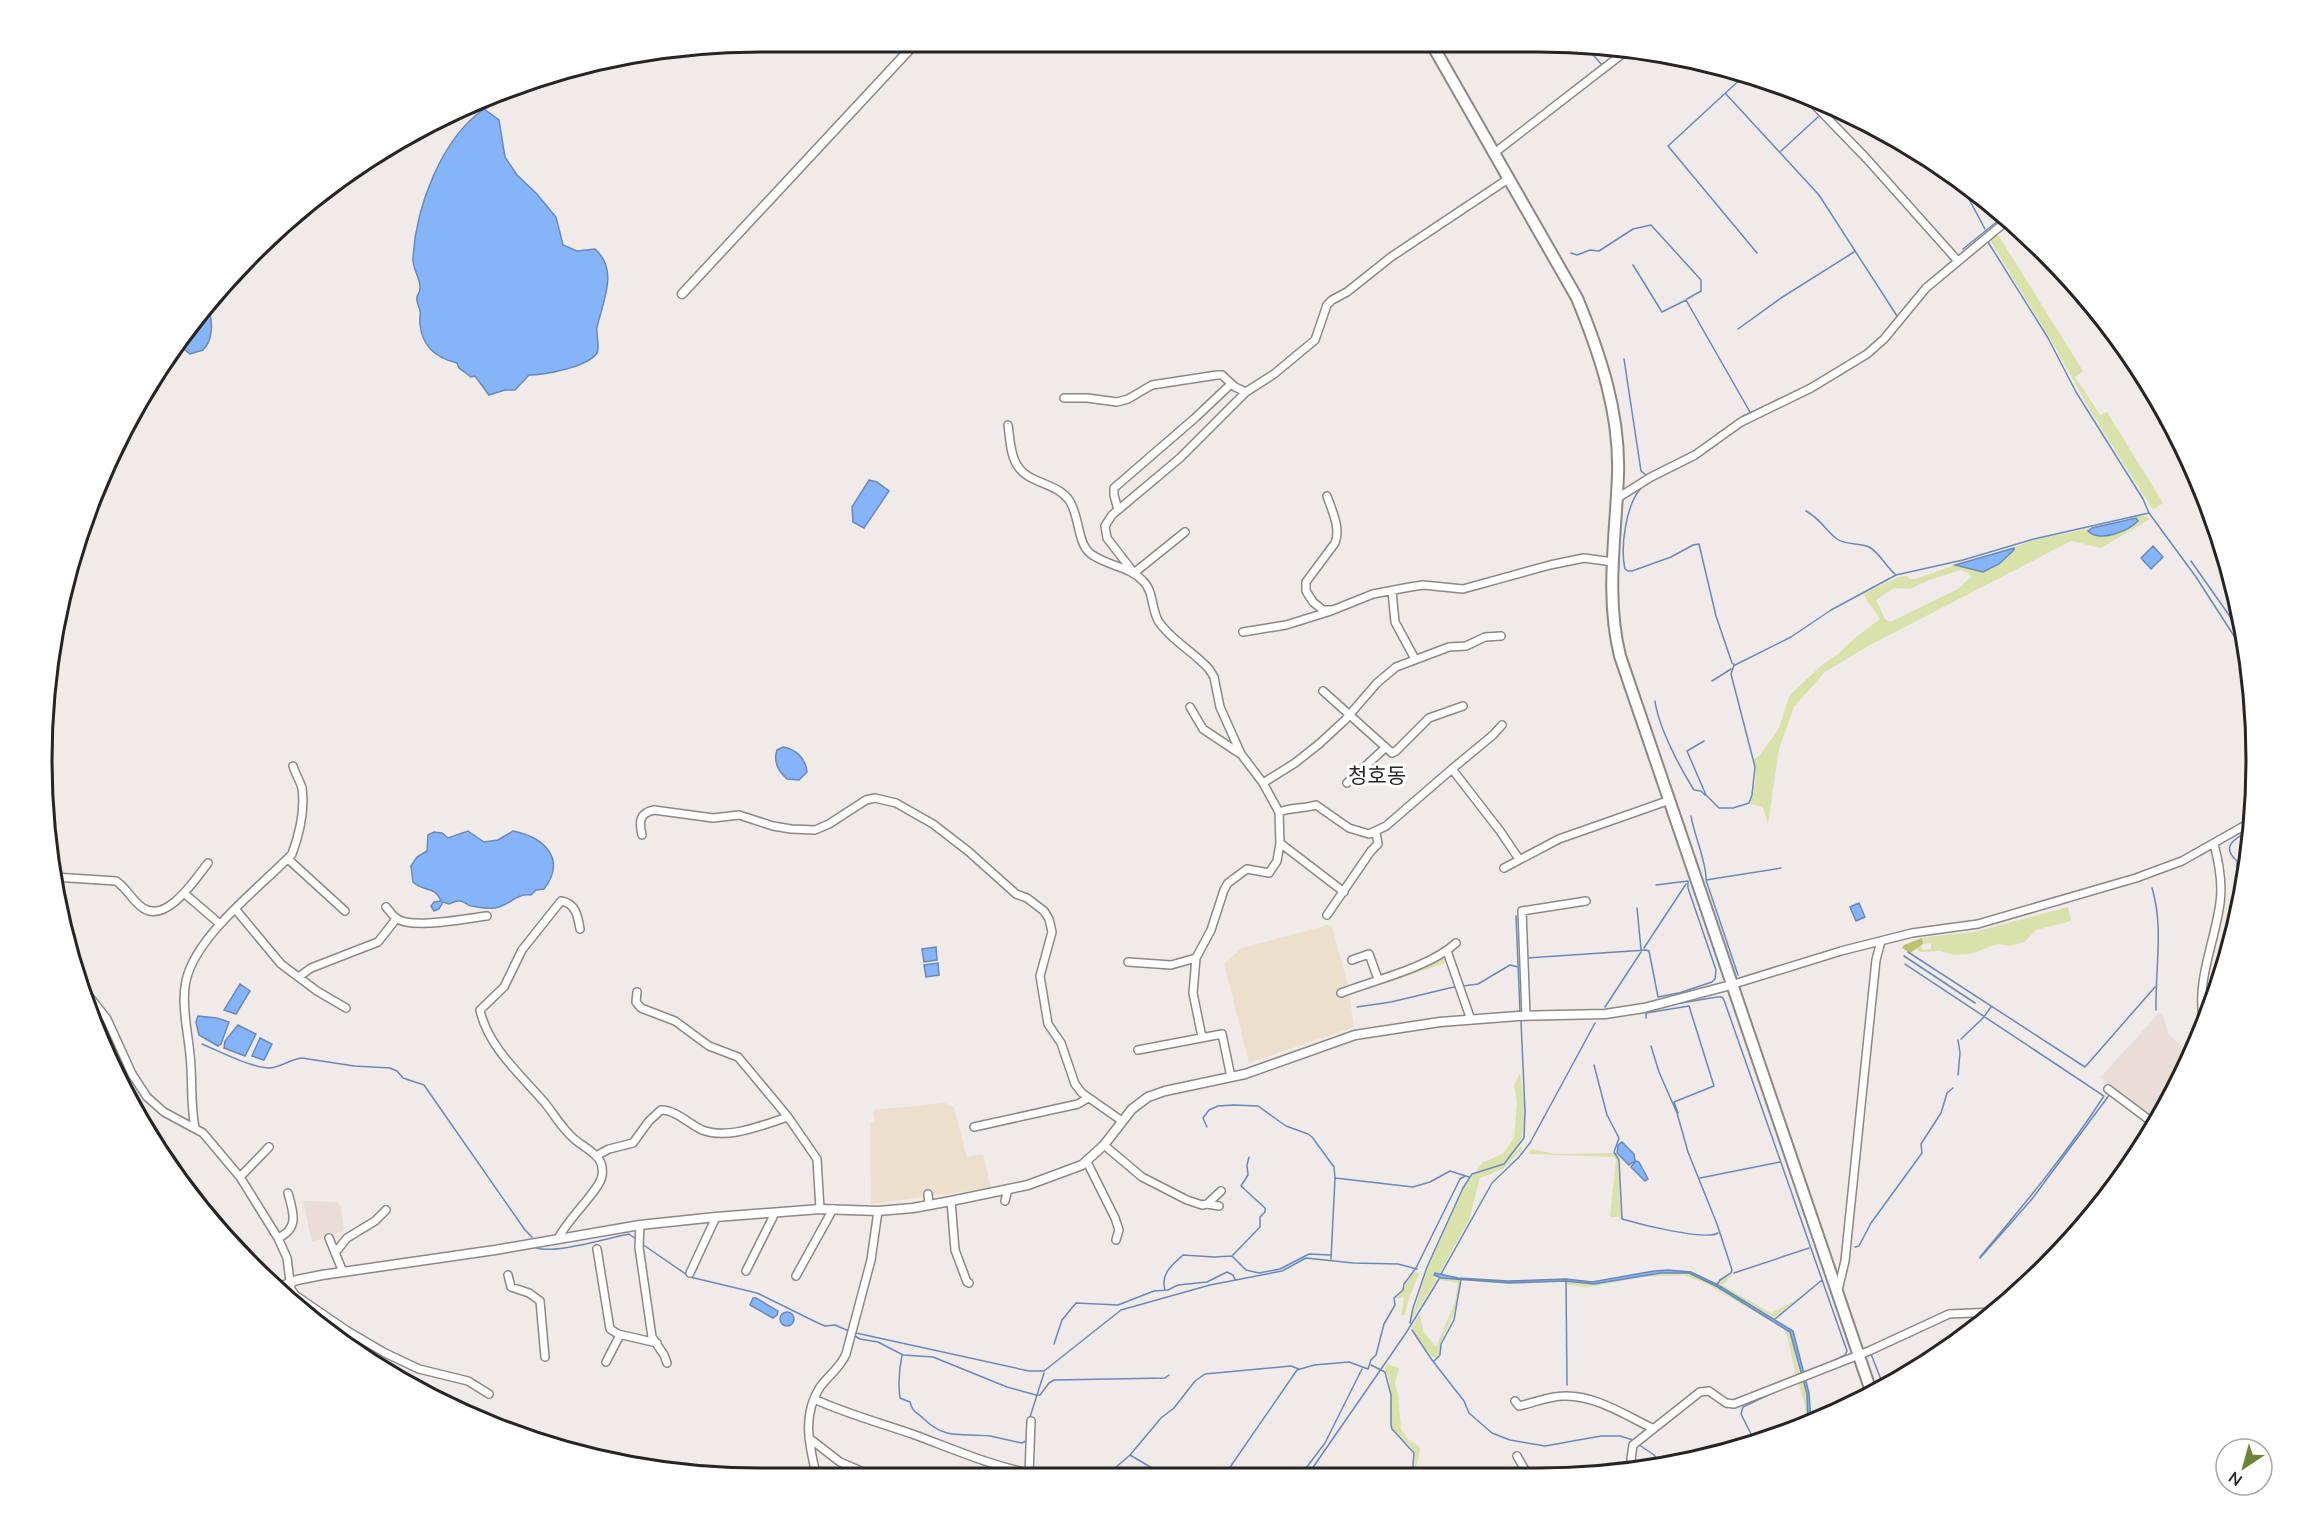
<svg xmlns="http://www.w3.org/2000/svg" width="2298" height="1521" font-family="'Nunito Sans','Noto Sans KR',sans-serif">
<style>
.built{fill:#eadcd7}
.education{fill:#ece0cc}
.green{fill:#dae2ac;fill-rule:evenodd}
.forest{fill:#bac36e}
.water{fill:#86b4f8;stroke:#6a89b8;stroke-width:1.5}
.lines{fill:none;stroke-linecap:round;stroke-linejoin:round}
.stream{stroke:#6a89b8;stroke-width:1.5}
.minor-casing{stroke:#8d8785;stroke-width:10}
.tertiary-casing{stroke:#8d8785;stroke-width:11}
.primary-casing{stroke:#8d8785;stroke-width:14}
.minor{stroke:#fff;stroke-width:7}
.tertiary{stroke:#fff;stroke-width:8}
.primary{stroke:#fff;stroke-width:10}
.labels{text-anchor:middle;stroke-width:6;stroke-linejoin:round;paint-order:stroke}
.quarter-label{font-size:21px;fill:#272524;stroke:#fff}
.rim{fill:none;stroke:#272524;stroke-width:3}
</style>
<rect width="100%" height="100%" fill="#f0eae8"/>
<path class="built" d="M2160,1012l4,5 4,17 22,19 -33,70 -57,-45z
M303,1201l34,1 4,5 3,24 -32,11z"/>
<path class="education" d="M1328,925l4,2 16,59 6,41 -105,36 -25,-100 18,-15z
M945,1103l9,4 13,50 16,-3 8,34 -120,16 -1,-81 5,-1 -2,-12z"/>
<path class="green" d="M1997,233l86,138 -8,6 25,38 7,-3 56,91 -10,7 -60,-95 -41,-73 -62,-102z
M2138,516h7l5,3 -49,29 -30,-7 -201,104 -45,27 -31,35 -15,42 -11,75 -5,-17 -13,-3c4,-12 9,-32 3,-44l7,-5 19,-27 10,-31 4,-5 29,-27 16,-11 18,-17 24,-18 -17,-25 35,-17 9,-1 3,3h5l40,-14 25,7 19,-8 15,-14 1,-3 19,-7 58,-12 -3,3c23,6 29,2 49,-11l-2,-2zM1961,570l11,6 -14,13 -68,33 -5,-3 -9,-19 18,-12 16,1 19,-9z
M2068,907l3,14 -35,9 -12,12 -14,4 -12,-2 -28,10 -16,1 -14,-4 -20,1 -4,-4 5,-2 2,4 8,-1v-6l-8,1 -1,-6 4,-1 48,-5z
M1439,958l6,1 3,3 -64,22 -2,-3z
M1520,1073c5,31 12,69 -17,90 -8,6 -19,6 -27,8l7,-9 20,-8 11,-16 3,-35 -3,-18z
M1520,1147l3,1 -20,21 -23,9 -11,42 -30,54 -4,-1 -2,5 4,1 -26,41 17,-53 36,-79 10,-14 31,-10z
M1531,1149l25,5 58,-1 4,7 3,59 -2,-2h-9l6,-57 -2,-3 -86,-3z
M1414,1271l5,3 -10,24 -4,17h-4l3,-18 -8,2c7,-9 12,-18 18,-28z
M1669,1272l20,1 18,8 80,48 4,7 9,39 -4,1 -9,-41 -4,-7 -78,-45 -21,-8 -42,2 -53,10 -22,-2v-4l32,3z
M1734,1274l-12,11 49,28 22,-11 28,-22 -47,38 -55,-33 2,-5z
M1441,1278l20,2 -6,31 -15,33v9l-7,5 -17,-22 -4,-9 8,-13 3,17 13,16 19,-45 3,-19 -18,-3z
M1387,1364l12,4 -4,15 3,12 3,34 7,10 11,7 1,4 -6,27h-1c1,-8 3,-17 1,-24 -3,-12 -21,-16 -23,-29 -3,-20 4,-34 -6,-55z
M1802,1381l5,13 1,29 -2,1 -1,-19 -7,-22z"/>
<path class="forest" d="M1922,938l1,6 -13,9 -8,-5 2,-3z"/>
<path class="water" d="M484,109l15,11 6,37 12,18 20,19 19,23 7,28 14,6 18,-2c24,21 8,52 2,78 -1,7 3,22 0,26 -9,14 -53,22 -68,22l-14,15h-10l-16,5 -14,-19 -4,1 -12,-9 -2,-5c-21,-5 -35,-16 -37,-39 -1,-4 1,-9 0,-13 -1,-6 -4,-8 -3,-14 1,-3 3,-5 3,-8 1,-11 -8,-20 -7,-31 3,-51 28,-119 71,-149z
M207,305c6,14 7,34 -4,45l-13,4 -5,-4 -5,-9 11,-18z
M869,480l8,2 12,9 -25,37 -11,-6 -1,-15z
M2136,518l2,3c-10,10 -38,22 -50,10l4,-3z
M2153,546l10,11 -12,12 -10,-11z
M2014,548v2l-15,14 -16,8 -28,-7z
M783,747c13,2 23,12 24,25l-8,8 -12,-1c-9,-8 -14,-17 -10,-29z
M468,831l16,11 14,-2 15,-9c31,6 54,28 31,58l-8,1 -5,5c-15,-2 -22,11 -36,13 -9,1 -16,-1 -24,-2 -5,-1 -7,-6 -13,-5 -3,0 -6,2 -9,3l-6,-2 -4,7 -5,2 -3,-5 3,-4 7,-1c-7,-16 -16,-8 -28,-19l-2,-16 6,-9 10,-6 1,-16 6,-3 8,1 6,5z
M1859,903l6,14 -9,4 -6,-14z
M936,947l1,13 -13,2 -2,-13z
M938,963l1,12 -13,2 -2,-12z
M240,984l10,7 -14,23 -12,-4z
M198,1016l19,2 12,4 -8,22 -3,2 -19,-11 -3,-13z
M238,1025l18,9 -11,22 -21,-8 1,-7z
M260,1038l12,6 -8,16 -12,-4z
M1622,1142l12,12 1,7 -6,4 -12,-12 1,-8z
M1636,1161l3,1 9,17 -3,2 -14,-14z
M1668,1270l23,2 27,13 75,46 16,62 2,29 -3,1 -1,-29 -17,-62 -74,-46 -27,-13h-28l-67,11 -29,-3 -56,2 -68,-5 -7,-3 1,-2 23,5 50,3 58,-2 26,3 62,-11z
M753,1298h3l22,13 -1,4 -4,3 -23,-13z
M780 1319a7 7 0 1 1 14 0a7 7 0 1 1-14 0Z"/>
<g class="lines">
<path class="stream" d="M1587,48l15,17
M1618,53l6,-5
M1745,75l-77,71 89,107
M1726,94l93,101 78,121
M1781,151l37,-34
M1963,188l22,41
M1988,242l60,96 28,54 67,107 6,14
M1963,249l41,-33
M1571,253l6,2 13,-5 9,1 34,-22 18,-4 50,55v11l-14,8
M1958,256l41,-33
M1633,265l29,47 24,-12 64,112
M1926,283l28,-24
M1897,318l24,-29
M1738,329l43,-31 73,-46
M1874,352l25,-26
M1624,359l17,112 5,4 4,-1
M1815,390l48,-30
M1718,434l25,-18 36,-16
M1674,470l17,-9 54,-37
M1641,488c-15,17 -21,59 -16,81l3,2h4l39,-14 22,-12 6,-1 17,72 16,47 3,2 56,-28 40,-27 65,-35 67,-15 71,-21 115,-26 47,64 49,76
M1806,511c16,9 19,19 31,28 10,7 22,3 32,8 11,6 17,20 27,28
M2191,561l40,57 9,7
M1712,681l19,-12
M1655,701c3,25 25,67 39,89l7,1 4,4
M1704,741l-17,10 19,44 13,13h14l16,-5 3,-8 3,-28 -24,-93 3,-9
M1691,816c3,19 16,47 15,64l32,95
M1706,880l75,-12
M1656,885l32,-4v7l28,82 -1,9 -3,3 -33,11
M2243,885l-6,-14v-10c-18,-16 0,-23 14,-32
M2152,888c12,39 3,82 4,122
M1637,908l4,41
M1516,916l4,96
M1644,948l42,-64
M1908,952l177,115 70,-80
M1904,956l71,47
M1527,958l119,-8 3,1 9,46 20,-4 1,3
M1905,964l199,132c-37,57 -80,109 -124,161
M1463,986l15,-2 32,-19 8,2
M1681,1003l36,-6h5l2,3 123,351 -2,4 -20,10
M1357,1007l34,-5 67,-16
M1605,1007l36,-55
M1646,1018v-5l43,-7 25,80 -40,16 4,11
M1961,1039l22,-21 8,-11
M1958,1040l2,13 -2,22
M202,1044c17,7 49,24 68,24 11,-1 21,-9 32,-10l52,8 36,2 7,3 6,7 21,7 101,145 7,7
M1651,1046l8,26 18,41 11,39 29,72 15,46 -1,3 -11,7 -3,5
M1594,1065l13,50 12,23 -5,14 5,8 3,59c17,5 83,22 96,14
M1207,1127l-4,-9 6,-8 9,-4 16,-1 24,1 28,20 22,8 4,3 22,30 1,11 -4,81
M1335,1178l78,9 17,-5 20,-11 19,6
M1700,1178l80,-16
M642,1244l48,33 67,16 61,30 7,3 10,-1 14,6
M1855,1247l4,-1 12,-23 51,-70 -1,-9 20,-31 6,-20 6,-5
M536,1248c19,6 72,-10 93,-14l7,5
M1232,1256l14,14 13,3 21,-4 29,-15 21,1
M1980,1258l52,-59 78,-105
M1734,1273l75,-25
M1441,1274l51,-91 27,-26 11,-14 65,-120
M1566,1281l1,104
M1165,1290c-5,-16 7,-25 18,-35l31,2 18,-1 28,-29v-10l5,-5v-4l-24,-22 7,-11 -1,-10 2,-8
M1775,1319l47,-39
M1410,1323l3,-15 14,-41 36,-79 9,-14 32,-10 20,-26 1,-27 -4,-90
M1412,1330l20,30 32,41 5,12 23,20 18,7 35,6 56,-10h19l13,4
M856,1333l173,38h15l77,-61 89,-25 72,-14 24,-13 47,5 45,1 19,5
M855,1336l5,3 18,3 25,13 30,2 74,30 29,8h4l9,-12 5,-3 111,-2 4,-3
M1054,1344l8,-24 14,-17 42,2 36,-14 14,-1 10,-5 29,-3 20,-10 6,3 2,4
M1871,1354l13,33
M902,1355c-3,15 -4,28 -2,43l10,4c3,11 6,9 14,17 21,21 38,14 66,17 10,2 21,5 32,7l6,-3
M1434,1361l6,-6 1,-11 13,-24 7,-41
M1371,1365l14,7 6,23v30l1,4 22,24 -2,24
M1030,1417l14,-44
M1755,1442l-14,-28 2,-7 40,-19
M1638,1444l16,11 8,10
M1130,1455l31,-37 13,-10 21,-27 10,-7 86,-8 8,3
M1107,1475l23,-20 34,20
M1224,1476l73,-106 17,-5 35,-3 19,7 3,-9 5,-5 8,-31 11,-19 -1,-7 9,-8 1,-6 12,-16 44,-89 5,-3
M1300,1476l25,-33 37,-74
M1307,1476l99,-143 33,-54"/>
<g class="minor-casing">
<path id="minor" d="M1806,96l61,63 90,101
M1493,154l137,-106
M1064,398h23l30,4 11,-3 24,-14 65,-10h5l13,12 11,5 28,-18 41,-34 12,-35 5,-5 15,-8 44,-35 117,-78
M1008,425c2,13 2,29 9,40 11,19 39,17 52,35 11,16 8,44 22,54 16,12 38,12 52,27 11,10 8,29 16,41 13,19 35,30 50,47l5,8 6,30 21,47 22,29 16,29 1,31 -3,18 -8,12 -22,-4 -19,14 -4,7 -13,40 -15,28 -3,35 9,44
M1327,496c5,15 14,32 8,47l-29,39v9l7,11 10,8h10l40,-16 37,-7 13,-2 40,4 87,-24 34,-7 29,4
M1616,499l35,-22 44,-22 46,-33 70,-34 56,-34 17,-15 42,-51 83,-69
M1118,510l-4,-15v-7l81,-70 36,-34
M1185,532l-51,41 -27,-35 -2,-12 7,-11 68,-57 66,-66
M1392,591l3,31 20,37
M1243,632l43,-7 45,-14
M1323,691l69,62 4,-2 33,-33 34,-12
M1190,707l13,22 36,24
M1452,769l41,-34 9,-10
M1263,783l32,-20 24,-19 26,-24 32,-37 19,-16 53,-20 17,-1 19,-9 16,-1
M1347,783l38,-35
M1279,812c13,-5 24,-3 37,-7l33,23 20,6 17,-8 66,-57 48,62 19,28
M642,835c-3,-13 -3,-22 12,-25l59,8 26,-3 34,11 18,3 24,1 14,-6 37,-24 9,-2 21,5 37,21 35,27 48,43 11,4 17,13 5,8 3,13 -12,44 8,48 13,19 14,41 7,9 40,28
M1280,843l64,49
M288,859l57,52
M1504,868l55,-29 111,-39
M54,877l62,4c11,7 16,20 27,27 24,16 53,-30 65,-45
M185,894l35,30
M386,907c3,3 6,8 10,11 15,12 71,0 91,-2
M236,910l45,54 36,27 29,17
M1327,915l44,-64 7,-7 -2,-12
M1447,951l24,69
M1352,960l17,-6 9,25
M1128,962l43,3 25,-7
M300,976l11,-8 67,-26 18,-23
M1731,985l110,-34 71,-18 66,-9 158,-46 46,-17 69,-39
M82,987l25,32 25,55 15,23 17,15 39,21 37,44 38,61 9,20 4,31 4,6 51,35 39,23 34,16 49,12 21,13
M637,992l-1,10 5,6 34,13 34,25 29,11 11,13 39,47 29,42 3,50
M1341,993c34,-13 89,-26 115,-50
M1526,1016l-4,-105 64,-10
M2204,1022c-9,-39 11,-80 16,-119 3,-20 -1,-40 -6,-59
M1138,1050l84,-16 9,43
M2108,1089l48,36
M974,1127l104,-23 10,-6
M195,1128c-5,-26 -2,-47 -5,-73 -2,-22 -8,-46 -5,-68 5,-48 75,-99 107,-133 7,-19 13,-45 10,-66 -2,-7 -7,-15 -9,-22
M1104,1145l38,32 45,23 15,5 5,-1 14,-13
M596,1156l13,-7 24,-6 16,-22 12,-11c15,0 28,14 41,20 27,10 60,-5 86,-13
M1087,1162l28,56 4,12 -3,10
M240,1177l29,-30
M928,1194l1,11
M951,1201l4,49 12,32 2,1
M1005,1201l3,-12
M1207,1204l12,2
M640,1225l-1,22 13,90 12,18 3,8
M278,1238c22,-10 15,-26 10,-45
M329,1238l14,34
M558,1239c9,-20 42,-49 44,-63 1,-7 0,-13 -4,-18 -7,-9 -20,-14 -28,-23 -10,-10 -17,-22 -25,-32 -24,-28 -57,-56 -65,-93l24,-23 18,-37 39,-49c15,2 17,16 19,28
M597,1249l13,80 8,5 39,9
M335,1253l12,-15 28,-17 11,-11
M746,1271l29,-58
M690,1273l26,-56
M508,1275l3,12 18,6 11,8 5,56
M796,1276l37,-67
M1838,1290l7,-29 31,-301 5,-19
M606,1362l14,-27
M814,1399c33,15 67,24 101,36 38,14 74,30 114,38
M1515,1401l4,5c14,-3 30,-10 45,-10 31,-1 61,19 88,32
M809,1438l31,24 28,12
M1517,1456l12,21
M1634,1469l-3,-10 2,-14 67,-53 9,-1 17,12 8,1 135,-53 80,-37 46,-2
M816,1474c-7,-30 -14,-59 4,-87 9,-12 20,-19 26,-33l25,-94 7,-49
M1029,1475l2,-54"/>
</g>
<g class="tertiary-casing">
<path id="tertiary" d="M682,294l229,-246
M275,1289l22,-9 25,-5 173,-25 145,-25 76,-8 104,-8 58,2 35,-3 38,-7 77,-16 54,-20 22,-20 28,-36 16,-12 17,-6 80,-17 110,-39 85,-13 78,-6 87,-2 39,-6 87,-23"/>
</g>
<g class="primary-casing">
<path id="primary" d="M1434,48l143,250c23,56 43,115 41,176 -2,61 -13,122 2,182l252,738"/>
</g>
<use href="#minor" class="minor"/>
<use href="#tertiary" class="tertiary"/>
<use href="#primary" class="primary"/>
</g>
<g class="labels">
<g class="quarter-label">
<text x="1377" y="783">청호동</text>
</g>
</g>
<path d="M0 0H2298V1521H0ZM760 52H1538A708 708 0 0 1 2246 760V760A708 708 0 0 1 1538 1468H760A708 708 0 0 1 52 760V760A708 708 0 0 1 760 52Z" fill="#fff" fill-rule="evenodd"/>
<path class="rim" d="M760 52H1538A708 708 0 0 1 2246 760V760A708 708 0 0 1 1538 1468H760A708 708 0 0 1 52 760V760A708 708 0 0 1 760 52Z"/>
<g transform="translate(2244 1467) rotate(216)"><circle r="28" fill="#ffffff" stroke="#a9a8a7" stroke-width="1.5"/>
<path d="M0-4.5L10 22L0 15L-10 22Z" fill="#6d8435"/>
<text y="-9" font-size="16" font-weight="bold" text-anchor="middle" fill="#272524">N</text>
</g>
</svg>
